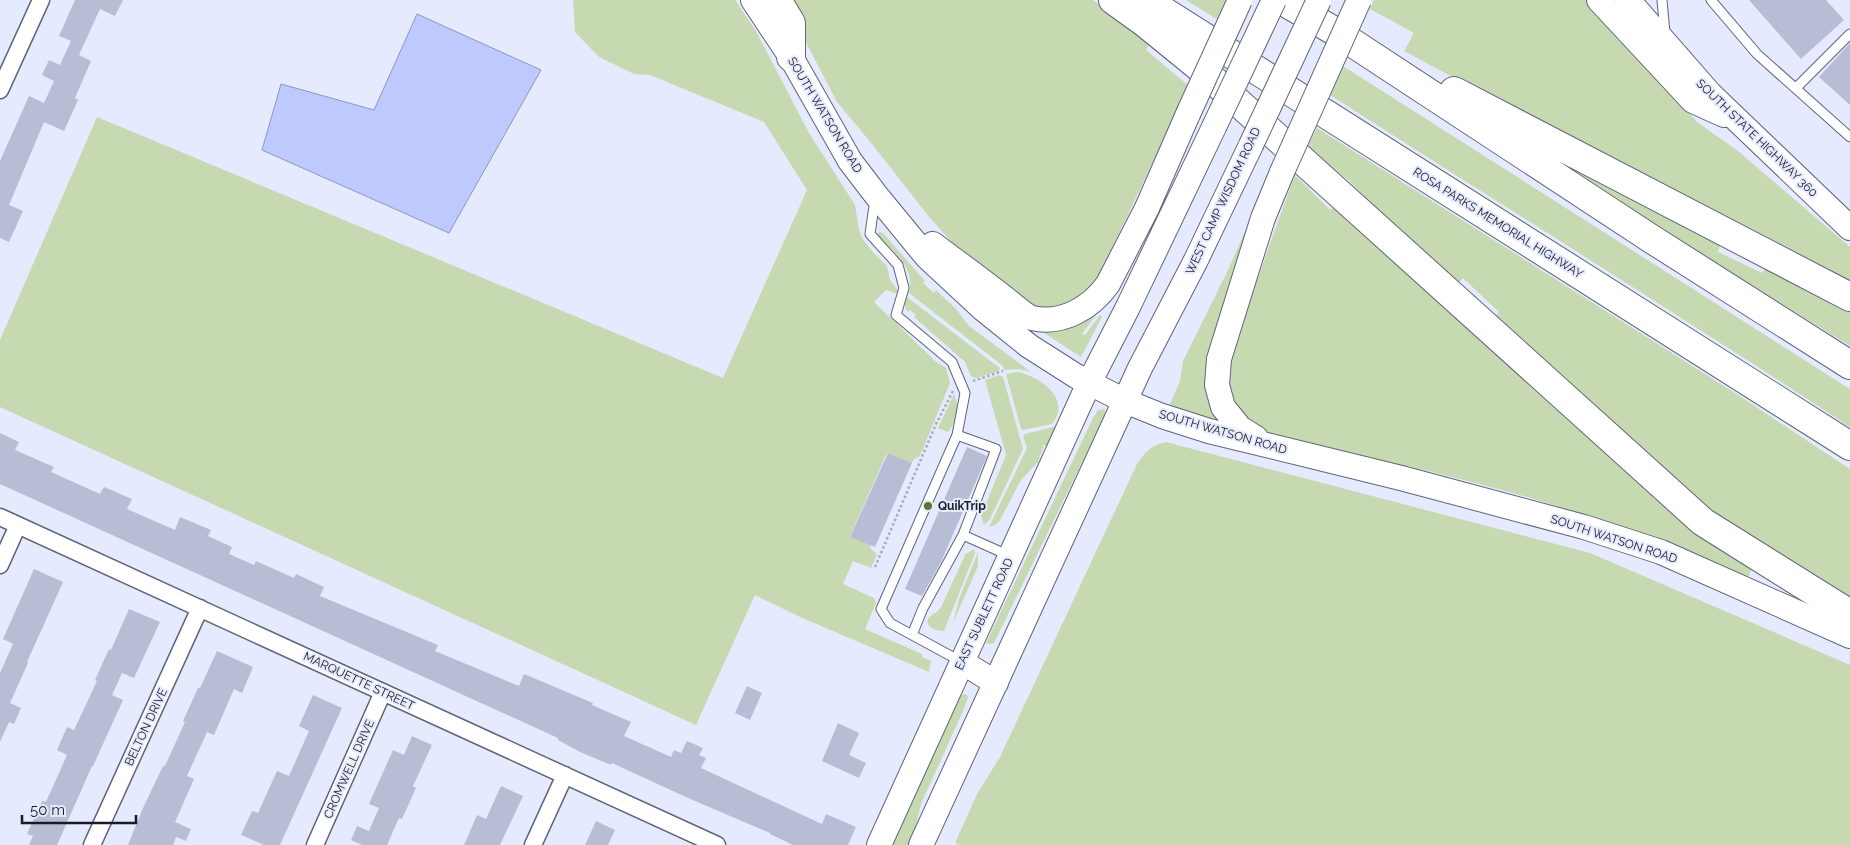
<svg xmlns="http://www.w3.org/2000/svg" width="1850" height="845" font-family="Raleway,sans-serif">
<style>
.green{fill:#c7d9b0}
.water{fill:#becafd;stroke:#8d96bc}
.building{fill:#b7bdd5}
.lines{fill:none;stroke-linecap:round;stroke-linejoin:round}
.lane-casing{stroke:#5e6479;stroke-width:11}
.street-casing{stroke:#5e6479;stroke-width:19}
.secondary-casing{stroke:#5e6479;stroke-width:26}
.highway-casing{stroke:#5e6479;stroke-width:30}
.path{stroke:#a7abbb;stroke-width:2.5;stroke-dasharray:2.5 2.5;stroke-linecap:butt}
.lane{stroke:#fff;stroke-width:9}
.street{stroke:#fff;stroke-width:16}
.secondary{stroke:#fff;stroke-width:24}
.highway{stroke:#fff;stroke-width:28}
.secondary-bridge-casing{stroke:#5e6479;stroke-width:26;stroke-linecap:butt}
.secondary-bridge{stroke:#fff;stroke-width:24}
.poi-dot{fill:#5c782c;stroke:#e5eafe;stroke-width:2}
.labels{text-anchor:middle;stroke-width:4;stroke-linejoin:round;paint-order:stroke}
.street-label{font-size:12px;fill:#1a1c24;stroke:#e5eafe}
.poi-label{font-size:12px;font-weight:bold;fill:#1a1c24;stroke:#e5eafe;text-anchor:start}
</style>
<rect width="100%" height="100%" fill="#e5eafe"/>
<path class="green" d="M573,0h162l21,31 53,102 46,72 4,24 3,9 10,13 15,15 3,14 9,12 -4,1 -9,-3 -12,12 61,59 11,7 4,15 -30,73 -6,3 -2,4 -25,-10 -37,83 21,9 -1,3 7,6 -6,14 -18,-7 -10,23 31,14 2,5 -11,26 57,25v3l9,4 -2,11 -129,-55 -45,-22 -59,130 -696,-318v-67l97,-223 626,261 84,-188 -43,-68 -114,-47 -16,-1 -35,-17 -24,-25z
M784,0h309l58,41 -5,9 43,36 -95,200 -18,15 -15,7 -26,-1 -58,-37 -47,-52 -58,-74 -35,-42z
M1186,0h41l-9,20z
M1374,0h214l109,122 41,29 112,96v36l-340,-175 -106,-57 10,-18 -44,-24z
M1343,66l507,323v38c-172,-113 -347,-221 -520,-332z
M1317,128l418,265 115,76v139l-153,-101 -165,-153 -16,-20 -20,-18 3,-4 -36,-34 -5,5 -20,-15 -91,-89 -40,-31z
M1520,141l200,104 -2,7 44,21 6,-8 82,44v37z
M1295,175l35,35 7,-7 102,97 198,182 45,36 71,49 -5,10c-70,-29 -141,-56 -214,-78 -86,-25 -175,-44 -262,-64 -22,-9 -36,-24 -41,-46 -7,-29 11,-62 19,-88 15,-42 29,-84 45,-126z
M1252,215l-32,207 -51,-16 11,-25 3,-20 46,-93z
M879,231l5,3 41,47 -2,2 11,10 2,-3 21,20 12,16 62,46 -12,-3 -15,1 -1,-4 -94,-73c7,-25 -16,-41 -31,-58z
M907,297l90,69 3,2 -1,3 -23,7 -5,-2 -6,-14 -51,-45 2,-2 -6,-5 -2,2c-4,-4 -4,-10 -1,-15z
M1099,311l-17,23 3,1 15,-20 2,2 -21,40 -40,-26z
M1018,372c23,5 54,27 34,52l-29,6 -2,-1 -15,-55z
M999,375l4,2 20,72 -33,70 -6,6 -3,-9 25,-61 -21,-75z
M954,394c6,16 5,24 -6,38l-10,-4z
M1104,409l2,4 -112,230 -3,1 -5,-1 107,-225 5,-8z
M1057,426l-10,20 -3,-1 -6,17 -17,18 -21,40 -5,5 -6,2 38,-79 -4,-12 2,-2z
M1166,442l424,111 260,112v180h-890l-5,-2 22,-49 23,-37 137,-293c9,-13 13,-18 29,-22z
M974,549l1,4 -31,78c-10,1 -24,-8 -12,-16 4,-3 6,-3 9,-8l25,-54h2z
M978,552v14l-25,57 6,-24z
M966,694l2,3 -5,14 -42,93 -10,41h-19l69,-150z"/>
<path class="water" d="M417,14l124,56 -92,163 -187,-83 19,-66 93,26z"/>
<path class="building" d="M75,0h48l-8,16 -15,-7 -21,46 12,6 -16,37 3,2 -14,31 -20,-9 -35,83 14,6 -14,31 -9,-4v-77l29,-65 15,7 10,-22 -12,-6 7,-15 11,5 11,-24 -12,-5z
M1749,0h77l18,20 -43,39z
M1850,43v62l-31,-28z
M0,433l19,9 -4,8 39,17 -3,5 49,22 4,-7 28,12 -5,10 48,21 5,-13 31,13 -3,6 24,11 -3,7 25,11 2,-4 38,17 2,-4 28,13 -4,9 118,49 -3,6 84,35 5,-12 69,29 -1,2 39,17 -7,14 47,21 3,-7 7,3 6,-12 16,7 -4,7 7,3 -5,10 121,56 4,-10 30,13 -8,18h-55l-23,-11v-1l-82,-35 -76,-35 -1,2 -31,-13 -22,-12v-2l-558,-254z
M967,447l20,9 -46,106 -19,34 -17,-7z
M888,453l24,10 -37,84 -25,-10z
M34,569l29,13 -36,80 1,1 -18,40 11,5 -7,16 -5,-2 -9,20v-69l13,-29 -10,-5z
M129,609l31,13 -26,56 -12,-5 -10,22 11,5 -30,66h-1l-35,79h-28l4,-9 -6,-2 15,-33 4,1 21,-47 -10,-5 10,-23 7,3 23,-49 -2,-1 14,-31 2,1z
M217,651l36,16 -11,26 -8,-4 -20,46 -7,-3 -20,44 7,3 -19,43 16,7 -5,12 -10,-4 -3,8h-45l15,-37 20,-42h2l20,-44 -2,-1 15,-33h2z
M747,686l15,7 -12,27 -15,-7z
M313,695l29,13 -62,137h-16l-23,-10 11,-24 6,2 19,-42 12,5 20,-45 -10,-5z
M838,723l21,10 -10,22 17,8 -7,15 -37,-17z
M412,736l20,9 -19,41 3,2 -14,31 -3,-1 -12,27h-25l-11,-5 6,-14 12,5 10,-23 -10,-4 24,-54 11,5z
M501,786l22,10 -23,49h-36l13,-30 9,4z
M596,821l19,9 -7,15h-23z"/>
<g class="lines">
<g class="lane-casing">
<path id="lane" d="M1662,0l3,33
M1711,0l46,54 93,83
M1796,88l54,-54
M875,199l-5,35 28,31 6,23 -8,27 56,47 13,31 -8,42 -76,174 9,14 72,39
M957,435l39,14 -33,86 47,21
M912,635l11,-27 40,-73"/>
</g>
<g class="street-casing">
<path id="street" d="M0,90l41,-90
M0,517l717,328
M0,565l18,-40
M92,845l108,-237
M315,845l68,-153
M533,845l32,-70"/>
</g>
<g class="secondary-casing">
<path id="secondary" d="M753,0l38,57 59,104 26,34 51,62 56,52 46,37 47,30 49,25 37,15 47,15 192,47 183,49 77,25 189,84
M1599,0l94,101 31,14
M1628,0l82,94 140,134
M933,244c25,19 50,37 74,56 7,5 17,15 25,18 30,7 59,-10 76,-34l39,-76 41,-94
M1256,438l-16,-10 -17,-21 -6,-22 2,-26 44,-141 19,-46
M962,662l34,21
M879,845l210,-462 39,-76 86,-180
M921,845l219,-477 56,-108 55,-115"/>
</g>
<g class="highway-casing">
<path id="highway" d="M777,0l14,23v34
M1113,0l32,23 54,44 504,455 147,92
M1146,0l704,446
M1281,0l55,32 314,206 200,127
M1454,91l396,206"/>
</g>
<path class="path" d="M973,381l30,-10
M875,567l61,-143 17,-33"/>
<use href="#lane" class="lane"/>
<use href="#street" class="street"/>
<use href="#secondary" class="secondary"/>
<use href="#highway" class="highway"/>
<g class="secondary-bridge-casing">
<path id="secondary-bridge" d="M1188,114l52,-114
M1214,127l60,-127
M1251,145l68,-145
M1282,172l77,-172"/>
</g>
<use href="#secondary-bridge" class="secondary-bridge"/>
</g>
<circle class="poi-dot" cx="928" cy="506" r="5"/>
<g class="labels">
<g class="street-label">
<text transform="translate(825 115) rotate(59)" y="4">SOUTH WATSON ROAD</text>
<text transform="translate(1757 138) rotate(44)" y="4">SOUTH STATE HIGHWAY 360</text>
<text transform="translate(1223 201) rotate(-65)" y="4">WEST CAMP WISDOM ROAD</text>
<text transform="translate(1498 223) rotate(32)" y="4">ROSA PARKS MEMORIAL HIGHWAY</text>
<text transform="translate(1223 432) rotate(16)" y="4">SOUTH WATSON ROAD</text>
<text transform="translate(1614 539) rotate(18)" y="4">SOUTH WATSON ROAD</text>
<text transform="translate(984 614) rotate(-65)" y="4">EAST SUBLETT ROAD</text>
<text transform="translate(359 681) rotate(25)" y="4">MARQUETTE STREET</text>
<text transform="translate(146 727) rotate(-65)" y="4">BELTON DRIVE</text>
<text transform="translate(349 769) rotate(-66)" y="4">CROMWELL DRIVE</text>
</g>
<g class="poi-label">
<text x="938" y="510">QuikTrip</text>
</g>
</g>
<path d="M22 815v8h114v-8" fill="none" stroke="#1a1c24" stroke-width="2.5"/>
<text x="30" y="815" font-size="15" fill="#1a1c24" stroke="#e5eafe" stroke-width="4" paint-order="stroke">50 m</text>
</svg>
